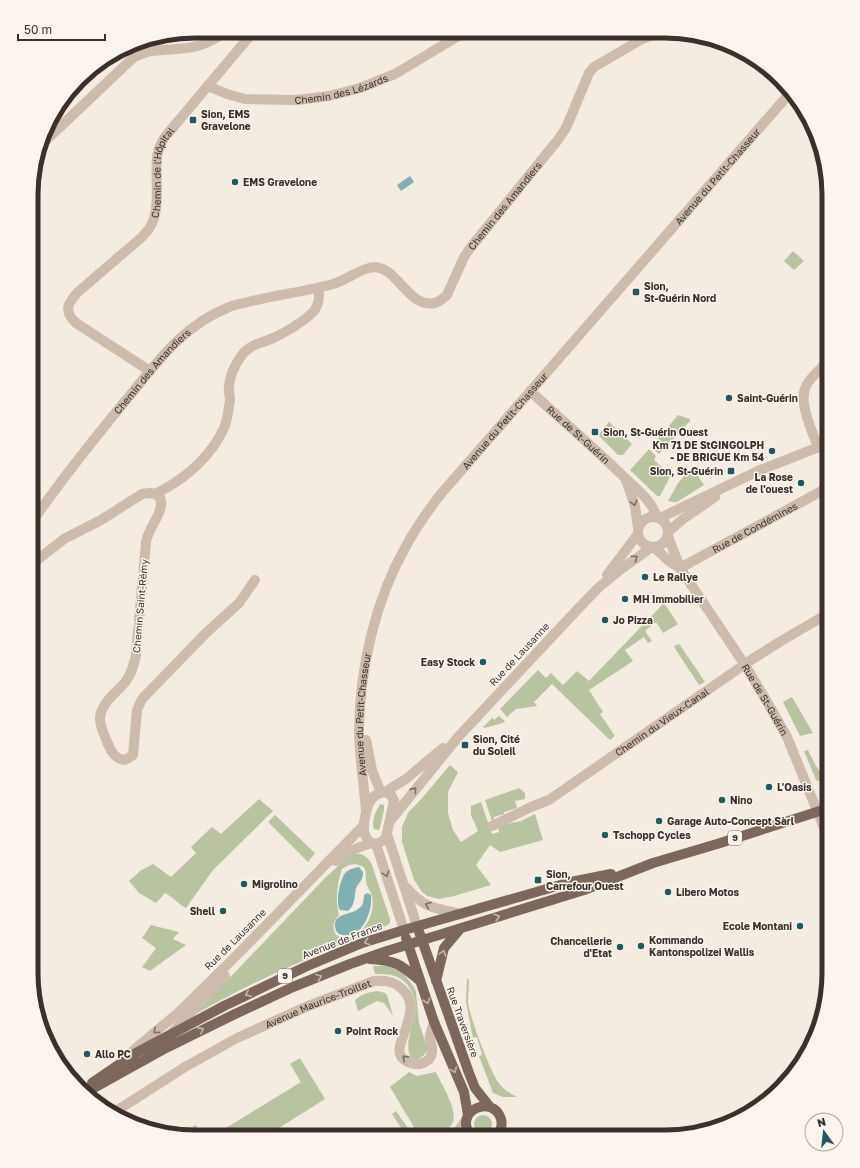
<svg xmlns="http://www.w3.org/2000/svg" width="860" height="1168" font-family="'Golos Text',sans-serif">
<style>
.green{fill:#b8c4a0;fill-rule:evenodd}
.water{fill:#7fb0b2}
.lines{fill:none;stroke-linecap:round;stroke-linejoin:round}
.minor{stroke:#cdbbac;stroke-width:10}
.major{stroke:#7d675c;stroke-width:10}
.oneway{stroke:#7d6f65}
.oneway2{stroke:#c2b5ac}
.poi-dot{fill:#1f5a5e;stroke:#fbf5ee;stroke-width:1.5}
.labels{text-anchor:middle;stroke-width:3;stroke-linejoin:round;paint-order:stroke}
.shield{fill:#fbf5ee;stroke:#756b66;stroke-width:1}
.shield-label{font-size:9px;font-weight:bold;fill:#3b302b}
.street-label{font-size:10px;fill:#3b302b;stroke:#fbf5ee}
.poi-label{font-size:10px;font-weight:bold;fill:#3b302b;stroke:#fbf5ee;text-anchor:start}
.rim{fill:none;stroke:#3b302b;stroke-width:5}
</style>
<rect width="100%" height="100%" fill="#f4ebe1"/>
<path class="green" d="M793,251l11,10 -10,9 -10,-9z
M678,415l12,4v2l-31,33 -8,-7z
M609,422l23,22 -9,11h-5l-20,-20z
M649,449l7,7 -2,4 17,15 -11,21h-3l-27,-26z
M692,467l12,18 -27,17h-5l-4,-1 10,-18z
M664,603l14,21 -15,9 -7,-11 -10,8v3l6,8 -4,2 -4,-6 -19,13 8,11 -44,29 14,22 -3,2 15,22 -5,4 -58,-56 -18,18 3,4 -21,3 -9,8 -7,-8 38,-39 8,8 5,-5 12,12 14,-14 12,10z
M678,644l2,1 25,37 -6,3 -25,-38z
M792,697l21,36 -13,3 -17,-34z
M499,716l6,5 -2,2 -19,5 -1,-1 9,-9 2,2z
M808,750l8,16 7,9 6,-3v13l-13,-5 -12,-29z
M450,765l8,7 -10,20v21l5,17 8,12 17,-11 -7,-16v-9l10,-4 11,32 7,-2 -1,-6 23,-5 14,-7 8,26 -43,12 -10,-7 -14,20 15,20 -37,11 -15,3 -12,-3 -5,-4 -8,-12 -12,-38v-15l6,-14 15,-16z
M519,788l6,5v6l-10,2 2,7 -13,4v2l-10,3v3l-2,1 -7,-21z
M259,799l14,12 -60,59 -27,38c-8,-4 -13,-11 -21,-15l-9,10 -17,-10 -10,-12 11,-10 13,-7 18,13 25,-24 -5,-6 21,-20 9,7z
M380,804l4,1v5l-4,18 -1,2 -5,-1c-3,-8 2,-18 6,-25z
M275,815l40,38 -7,9 -40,-40z
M355,854c8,-1 14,4 17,11l18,54v4l-4,3c-64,26 -127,52 -187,86v-2l126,-132 24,-22zM356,864l8,3c3,7 1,12 3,18 1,4 4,7 5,11 4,17 -8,41 -27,42 -14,0 -14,-16 -6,-23 -4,-16 -2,-31 3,-46l7,-4z
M151,925l28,7 -6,7 13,6 -36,26 -8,-4 14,-19 -14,-10z
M373,966h15l7,2 8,5 11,14 2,5 3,31 9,26c-4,9 -17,17 -19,4 -3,-13 4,-28 6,-40 3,-16 -7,-35 -24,-38 -5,-1 -11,-1 -16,-1z
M467,978l2,2c0,7 -1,15 -1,22 1,13 22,69 30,80 5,7 11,11 19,15h-14l-10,-4 -14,-37 3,-1 -5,-18 -4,1 -7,-36z
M378,991l7,2 2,2 6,21 -9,-13 -7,-2 -19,10 -3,-11c7,-6 13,-8 23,-9z
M300,1058l25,41 -59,37h-53l88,-54 -11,-18z
M409,1072l8,4 19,-4c5,11 22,38 17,50 -2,6 -9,9 -14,12l-24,-5 -25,-42z
M396,1111l14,20 -4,4 -14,-21z
M474 1124a9 9 0 1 1 18 0a9 9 0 1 1-18 0Z
M196,1125l6,11h-19l-1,-3z"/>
<path class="water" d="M410,176l4,6 -13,9 -4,-6z
M359,867l4,5c0,8 -2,8 -6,14 -4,9 0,17 -9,25l-8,-1c-5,-7 0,-32 6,-38 4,-3 8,-4 13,-5z
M367,893l4,2c2,18 -10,47 -32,39 -3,-3 -4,-5 -4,-9 0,-12 16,-10 23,-16 5,-3 6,-8 6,-14z"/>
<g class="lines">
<g class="minor">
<path id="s1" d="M208,86l19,8 18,5 52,1 32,-4 31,-8 35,-14 70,-42"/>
<path d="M43,143l91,-86 10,-4 7,-2c27,-3 53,0 74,-20"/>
<path id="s2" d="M150,371l-74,-48c-13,-12 -8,-20 2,-31l64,-55c2,-3 6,-6 8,-10 11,-17 5,-48 7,-68 0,-8 3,-14 7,-21l90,-107"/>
<path id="s3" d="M530,391c31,28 62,55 92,84 13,13 29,24 35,42"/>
<path d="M818,447c-6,-16 -20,-45 -12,-61 4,-9 16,-18 23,-26"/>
<path d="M626,480l9,26 3,22"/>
<path d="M155,494c29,-14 56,-37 69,-66 4,-8 4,-19 6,-27 0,-5 -2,-11 -1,-15 1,-11 7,-23 13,-31 7,-10 19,-12 29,-16 12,-5 34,-18 43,-28 5,-7 6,-16 4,-23"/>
<circle cx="653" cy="532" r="15"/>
<path d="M660,518l98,-47 71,-28"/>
<path id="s4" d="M32,522c29,-42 61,-82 94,-122 30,-36 56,-74 101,-92 5,-3 12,-4 17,-5 30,-8 60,-11 89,-19 13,-4 24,-13 36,-16 28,-7 37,41 66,35 5,-2 8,-4 12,-8l17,-38 7,-10 86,-106 9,-13 23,-55 5,-6 48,-28 11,-4 22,-3"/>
<path d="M668,532l15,-13 32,-22"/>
<path id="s5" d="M668,536l12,32 65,97 21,35 21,37 38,93 4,13"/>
<path d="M654,547l16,15 10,6"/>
<path d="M32,564l32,-25 37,-19 41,-26c6,-1 10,-2 15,1 12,8 -5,29 -8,38 -2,3 -2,6 -3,9l-10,113c-2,9 -4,18 -10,26 -9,12 -25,21 -26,37 0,9 5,19 8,26 4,9 7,15 17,16l8,-5 4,-45 5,-11 64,-66 33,-30 16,-23"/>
<path id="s6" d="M680,568l149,-81"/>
<path d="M607,575l31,-41"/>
<path d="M366,740l6,30 9,23"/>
<path d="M385,792l6,3 3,6 -8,36 -3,4 -7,3c-4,-1 -8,-2 -10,-7 -5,-8 0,-30 5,-37 3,-5 8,-7 14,-8z"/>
<path d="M385,792l21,-13 37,-31"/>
<path id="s7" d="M366,811c-2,-27 -7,-55 -7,-82 1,-61 16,-128 46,-181 10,-19 22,-36 35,-53l349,-401"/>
<path d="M390,821l69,-85 117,-125 22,-23 22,-18 32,-23"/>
<path id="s8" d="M492,826l39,-19 18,-7 202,-140 30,-19 48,-28"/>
<path d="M387,834l30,92"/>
<path d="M376,844l28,86"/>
<path d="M336,861c11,-10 22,-13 35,-18"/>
<path d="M407,888c18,21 28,20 54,26"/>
<path d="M172,1033l53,-57"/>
<path d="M129,1054l49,-41 57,-56 129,-132"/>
<path id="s9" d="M113,1113l72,-46 52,-29 71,-32 66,-25c11,-1 20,0 29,9 14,13 5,33 -1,49 -1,4 -4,9 -2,15 1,4 4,6 8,8 9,5 23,1 24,-10 1,-6 -2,-10 -2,-15 0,-5 3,-11 4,-15"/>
<path d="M452,1136l7,-6 7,-10"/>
</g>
<path class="major" d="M417,926l52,147 6,15 15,19
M406,938l28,84 30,70 4,23
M370,959c26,2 29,4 49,21
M436,981l8,-33 16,-19
M92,1083l44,-30 88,-47 81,-39 57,-24 42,-13 167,-48 40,-8
M85,1093l81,-45 67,-33 60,-28 57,-23 37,-13 197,-61 69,-27 64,-19 112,-36
M471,1136c-19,-25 22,-43 30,-17 2,7 0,12 -5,18"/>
</g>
<defs><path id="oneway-chevron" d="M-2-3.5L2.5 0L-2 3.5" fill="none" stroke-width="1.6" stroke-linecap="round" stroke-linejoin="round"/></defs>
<g class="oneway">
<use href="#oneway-chevron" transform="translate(634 503) rotate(75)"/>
<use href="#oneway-chevron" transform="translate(635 558) rotate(-35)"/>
<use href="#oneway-chevron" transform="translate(414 790) rotate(-51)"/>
<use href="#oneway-chevron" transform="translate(386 874) rotate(72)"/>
<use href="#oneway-chevron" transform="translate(428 905) rotate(-159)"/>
<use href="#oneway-chevron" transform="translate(156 1031) rotate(140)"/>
<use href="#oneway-chevron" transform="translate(405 1058) rotate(-138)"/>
</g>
<g class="oneway2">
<use href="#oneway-chevron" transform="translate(497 917) rotate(-17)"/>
<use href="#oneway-chevron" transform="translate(367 942) rotate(161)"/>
<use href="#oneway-chevron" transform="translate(443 953) rotate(-72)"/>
<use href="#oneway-chevron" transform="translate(319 977) rotate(-22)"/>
<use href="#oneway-chevron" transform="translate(248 994) rotate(154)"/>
<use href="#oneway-chevron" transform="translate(427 1001) rotate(71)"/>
<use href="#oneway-chevron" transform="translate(201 1030) rotate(-27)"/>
<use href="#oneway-chevron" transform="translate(454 1070) rotate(67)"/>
</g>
<g class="poi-dot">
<rect x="189" y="116" width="8" height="8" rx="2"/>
<circle cx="235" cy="182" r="4"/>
<rect x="632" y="288" width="8" height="8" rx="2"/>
<circle cx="729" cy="398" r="4"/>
<rect x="591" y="428" width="8" height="8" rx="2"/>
<circle cx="772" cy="451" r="4"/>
<rect x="727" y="467" width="8" height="8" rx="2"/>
<circle cx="801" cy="483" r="4"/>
<circle cx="645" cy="577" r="4"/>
<circle cx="625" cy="599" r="4"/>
<circle cx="605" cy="620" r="4"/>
<circle cx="483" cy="662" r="4"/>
<rect x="461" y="741" width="8" height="8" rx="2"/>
<circle cx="769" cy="787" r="4"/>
<circle cx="722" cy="800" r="4"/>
<circle cx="659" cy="821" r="4"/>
<circle cx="605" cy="835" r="4"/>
<rect x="534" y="876" width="8" height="8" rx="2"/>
<circle cx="244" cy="884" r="4"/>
<circle cx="668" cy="892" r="4"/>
<circle cx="223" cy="911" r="4"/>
<circle cx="800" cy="926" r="4"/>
<circle cx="641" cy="946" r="4"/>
<circle cx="620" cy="947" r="4"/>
<circle cx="338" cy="1031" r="4"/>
<circle cx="87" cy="1054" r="4"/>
</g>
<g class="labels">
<g class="shield">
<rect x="728" y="831" width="14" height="14" rx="3"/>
<rect x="278" y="969" width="14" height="14" rx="3"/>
</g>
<g class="shield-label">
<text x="735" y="841">9</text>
<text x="285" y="979">9</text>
</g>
<g class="street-label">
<text dy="4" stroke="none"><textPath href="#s1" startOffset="137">Chemin des Lézards</textPath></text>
<text dy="4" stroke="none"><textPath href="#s2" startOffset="279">Chemin de l'Hôpital</textPath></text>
<text dy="4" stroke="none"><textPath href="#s7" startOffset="757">Avenue du Petit-Chasseur</textPath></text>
<text dy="4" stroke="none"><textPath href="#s4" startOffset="641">Chemin des Amandiers</textPath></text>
<text dy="4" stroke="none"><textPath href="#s4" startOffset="193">Chemin des Amandiers</textPath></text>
<text dy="4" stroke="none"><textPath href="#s7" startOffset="433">Avenue du Petit-Chasseur</textPath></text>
<text dy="4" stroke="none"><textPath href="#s3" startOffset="65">Rue de St-Guérin</textPath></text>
<text dy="4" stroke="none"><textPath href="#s6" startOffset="85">Rue de Condémines</textPath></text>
<text transform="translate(140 606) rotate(-85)" y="4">Chemin Saint-Rémy</text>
<text transform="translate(519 654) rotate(-47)" y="4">Rue de Lausanne</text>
<text dy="4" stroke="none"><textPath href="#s5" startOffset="191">Rue de St-Guérin</textPath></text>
<text dy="4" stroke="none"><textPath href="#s7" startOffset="97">Avenue du Petit-Chasseur</textPath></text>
<text dy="4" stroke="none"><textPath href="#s8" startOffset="200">Chemin du Vieux-Canal</textPath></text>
<text transform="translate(235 939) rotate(-45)" y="4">Rue de Lausanne</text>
<text transform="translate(342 940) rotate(-21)" y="4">Avenue de France</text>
<text dy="4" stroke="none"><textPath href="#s9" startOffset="233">Avenue Maurice-Troillet</textPath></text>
<text transform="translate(463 1022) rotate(70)" y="4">Rue Traversière</text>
</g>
<g class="poi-label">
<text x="201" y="118">Sion, EMS<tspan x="201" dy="12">Gravelone</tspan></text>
<text x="243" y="186">EMS Gravelone</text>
<text x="644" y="290">Sion,<tspan x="644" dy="12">St-Guérin Nord</tspan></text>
<text x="737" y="402">Saint-Guérin</text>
<text x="603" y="436">Sion, St-Guérin Ouest</text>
<text x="764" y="449" text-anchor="end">Km 71 DE StGINGOLPH<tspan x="764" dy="12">- DE BRIGUE Km 54</tspan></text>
<text x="723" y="475" text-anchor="end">Sion, St-Guérin</text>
<text x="793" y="481" text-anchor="end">La Rose<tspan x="793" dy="12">de l'ouest</tspan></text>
<text x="653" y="581">Le Rallye</text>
<text x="633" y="603">MH Immobilier</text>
<text x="613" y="624">Jo Pizza</text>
<text x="475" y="666" text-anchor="end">Easy Stock</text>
<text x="473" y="743">Sion, Cité<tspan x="473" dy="12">du Soleil</tspan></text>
<text x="777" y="791">L'Oasis</text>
<text x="730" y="804">Nino</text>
<text x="667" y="825">Garage Auto-Concept Sàrl</text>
<text x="613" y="839">Tschopp Cycles</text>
<text x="546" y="878">Sion,<tspan x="546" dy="12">Carrefour Ouest</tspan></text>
<text x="252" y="888">Migrolino</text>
<text x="676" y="896">Libero Motos</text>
<text x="215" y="915" text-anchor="end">Shell</text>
<text x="792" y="930" text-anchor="end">Ecole Montani</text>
<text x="649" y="944">Kommando<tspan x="649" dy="12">Kantonspolizei Wallis</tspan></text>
<text x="612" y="945" text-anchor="end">Chancellerie<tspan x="612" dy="12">d'Etat</tspan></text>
<text x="346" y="1035">Point Rock</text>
<text x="95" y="1058">Allo PC</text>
</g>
</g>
<path d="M0 0H860V1168H0ZM195 38H665A157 157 0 0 1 822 195V973A157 157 0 0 1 665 1130H195A157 157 0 0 1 38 973V195A157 157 0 0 1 195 38Z" fill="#fbf5ee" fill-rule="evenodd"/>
<path class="rim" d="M195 38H665A157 157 0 0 1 822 195V973A157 157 0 0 1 665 1130H195A157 157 0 0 1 38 973V195A157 157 0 0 1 195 38Z"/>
<g transform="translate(824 1132) rotate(345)"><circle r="19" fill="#fbf5ee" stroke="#aea6a0"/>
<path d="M0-3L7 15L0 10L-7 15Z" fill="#1f5a5e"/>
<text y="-6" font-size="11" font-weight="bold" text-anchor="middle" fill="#3b302b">N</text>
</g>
<path d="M18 34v6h87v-6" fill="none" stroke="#3b302b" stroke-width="2"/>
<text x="24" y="34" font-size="12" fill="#3b302b" stroke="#fbf5ee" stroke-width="3" paint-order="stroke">50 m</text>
</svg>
